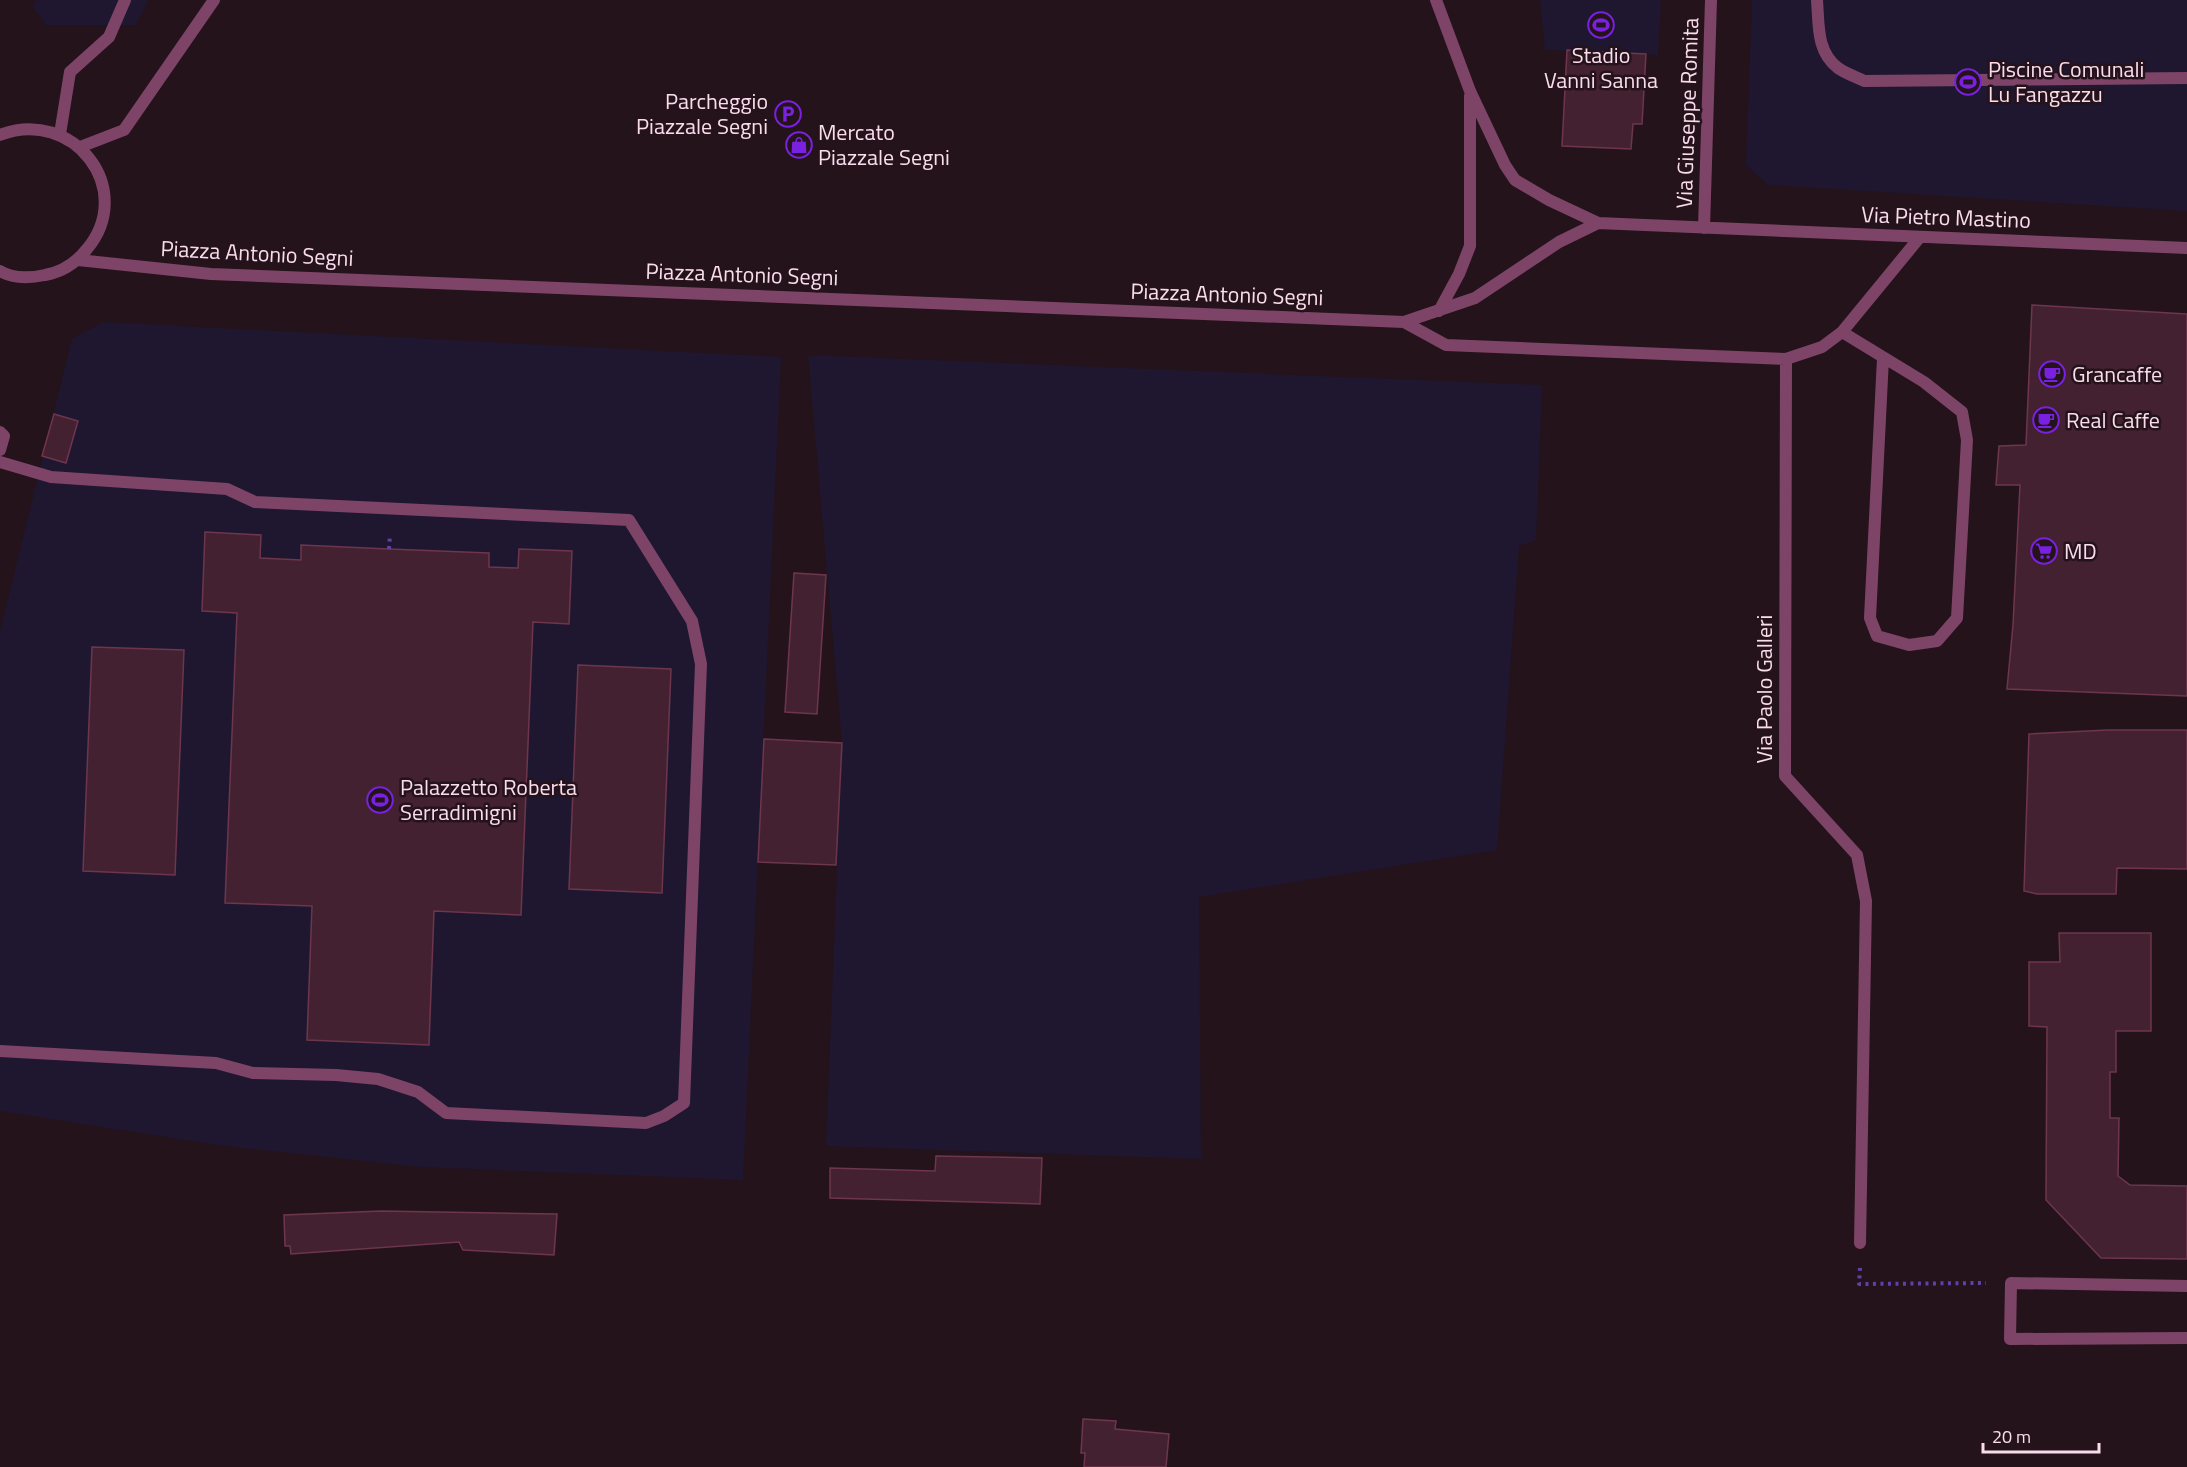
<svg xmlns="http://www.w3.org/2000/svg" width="2187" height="1467" font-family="'Titillium Web',sans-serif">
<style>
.green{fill:#1e172f}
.building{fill:#442130;stroke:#6d364e;stroke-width:1.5}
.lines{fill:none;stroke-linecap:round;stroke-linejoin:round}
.path{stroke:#6040aa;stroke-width:4;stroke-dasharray:3 4.5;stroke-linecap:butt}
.lane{stroke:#7e4467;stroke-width:12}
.street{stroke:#7e4467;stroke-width:12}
.labels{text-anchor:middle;stroke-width:5;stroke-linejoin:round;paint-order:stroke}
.poi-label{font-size:22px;fill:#fadcec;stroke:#25131b;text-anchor:start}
.street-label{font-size:22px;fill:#fadcec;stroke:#25131b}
</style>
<rect width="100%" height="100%" fill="#25131b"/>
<path class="green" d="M36,0h112l-12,25h-90l-13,-18z
M1540,0h121l-3,55 -113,-5z
M1752,0h435v211l-419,-26 -22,-20z
M103,322l678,35 -38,823 -321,-13 -198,-21 -224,-35v-480l72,-292z
M808,355l734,30 -6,155 -17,6 -22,304 -298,47 2,262 -375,-13 16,-403z"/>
<path class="building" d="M1567,50l79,4 -4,70h-9l-2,25 -69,-3z
M2032,305l155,9v382l-180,-7 6,-64 7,-140h-24l3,-39 27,-1z
M54,414l24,7 -12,42 -24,-7z
M205,532l56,3 -1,23 41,2v-15l88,4 100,4v14l29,1 1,-19 53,2 -3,73 -36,-2 -12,293 -87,-4 -5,134 -122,-5 5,-134 -87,-3 12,-290 -35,-2z
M794,573l32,2 -9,139 -32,-2z
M92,647l92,3 -9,225 -92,-4z
M578,665l93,4 -9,224 -93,-4z
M2108,730h79v139l-70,-1 -1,26h-79l-13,-3 5,-157z
M764,739l78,4 -6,122 -78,-3z
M2059,933h92v98h-35v41h-6v46h9l-1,58 12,9 57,1v73l-86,-1 -55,-58 1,-173 -18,-1v-64h31z
M936,1156l106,2 -2,46 -210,-6v-30l105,3z
M381,1211l176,3 -3,41 -91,-5 -4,-8 -168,12 -1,-8h-5l-1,-31z
M1083,1419l33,2 -1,8 54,5 -3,33h-82l1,-14h-4z"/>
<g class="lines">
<path class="path" d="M389,549l1,-14
M1860,1268l-1,16 127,-1"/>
<path class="lane" d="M1817,0c2,24 -1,51 21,68 7,5 18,9 26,13l323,-3
M60,134l10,-62 39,-35 16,-37
M1842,332l82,50 38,30 5,28 -10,178 -20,23 -28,4 -32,-9 -7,-18 13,-260
M0,432l4,4 -4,14
M0,462l51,15 176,12 28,13 374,18 63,101 9,43 -17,439 -20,13 -18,7 -200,-10 -28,-21 -40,-13 -42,-4 -83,-2 -37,-10 -216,-12
M2187,1286l-176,-3 -1,56 177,-1"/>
<path class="street" d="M1436,0l34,91 35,74 10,15 34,20 49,23 589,25
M0,135c73,-28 137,54 87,114 -11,14 -25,23 -42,26 -14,3 -32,4 -45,-4
M80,147l44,-17 90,-130
M1704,228l7,-228
M78,260l133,14 1193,48 71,-24 84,-56 39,-19
M1439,311l20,-37 11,-28v-150
M1404,322l42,23 340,14 36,-12 20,-15 78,-95
M1786,359l-1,417 72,79 9,46 -6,342"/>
</g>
<defs>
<g id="stadium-ring" transform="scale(1.35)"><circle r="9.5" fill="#25131b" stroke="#7a21e1" stroke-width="1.5"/><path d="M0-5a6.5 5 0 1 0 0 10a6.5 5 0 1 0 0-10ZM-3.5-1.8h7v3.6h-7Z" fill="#7a21e1"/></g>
<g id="parking-ring" transform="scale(1.35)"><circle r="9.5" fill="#25131b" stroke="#7a21e1" stroke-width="1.5"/><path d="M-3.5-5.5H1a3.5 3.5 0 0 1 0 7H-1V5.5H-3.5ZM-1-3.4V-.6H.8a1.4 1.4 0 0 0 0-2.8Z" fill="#7a21e1"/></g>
<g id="shop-ring" transform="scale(1.35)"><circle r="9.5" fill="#25131b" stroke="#7a21e1" stroke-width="1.5"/><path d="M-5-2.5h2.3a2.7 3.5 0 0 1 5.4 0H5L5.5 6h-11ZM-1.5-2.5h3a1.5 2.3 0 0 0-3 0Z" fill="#7a21e1"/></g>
<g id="cafe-ring" transform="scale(1.35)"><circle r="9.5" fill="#25131b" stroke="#7a21e1" stroke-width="1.5"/><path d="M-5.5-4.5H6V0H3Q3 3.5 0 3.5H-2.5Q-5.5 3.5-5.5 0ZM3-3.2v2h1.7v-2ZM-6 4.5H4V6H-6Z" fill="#7a21e1"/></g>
<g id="supermarket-ring" transform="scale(1.35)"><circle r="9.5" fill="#25131b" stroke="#7a21e1" stroke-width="1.5"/><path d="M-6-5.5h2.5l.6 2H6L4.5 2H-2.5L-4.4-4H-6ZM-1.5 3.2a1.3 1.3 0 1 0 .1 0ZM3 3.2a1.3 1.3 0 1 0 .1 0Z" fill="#7a21e1"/></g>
</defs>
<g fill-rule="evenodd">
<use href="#stadium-ring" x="1601" y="25"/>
<use href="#stadium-ring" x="1968" y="82"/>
<use href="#parking-ring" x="788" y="114"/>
<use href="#shop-ring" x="799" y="145"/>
<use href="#cafe-ring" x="2052" y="374"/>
<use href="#cafe-ring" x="2046" y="420"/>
<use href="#supermarket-ring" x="2044" y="551"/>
<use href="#stadium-ring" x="380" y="800"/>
</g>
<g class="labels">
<g class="poi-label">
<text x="1601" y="63" text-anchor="middle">Stadio<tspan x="1601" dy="25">Vanni Sanna</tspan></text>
<text x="1988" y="77">Piscine Comunali<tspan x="1988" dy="25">Lu Fangazzu</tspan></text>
<text x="768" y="109" text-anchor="end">Parcheggio<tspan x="768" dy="25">Piazzale Segni</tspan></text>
<text x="818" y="140">Mercato<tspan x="818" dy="25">Piazzale Segni</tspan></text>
<text x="2072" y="382">Grancaffe</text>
<text x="2066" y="428">Real Caffe</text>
<text x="2064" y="559">MD</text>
<text x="400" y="795">Palazzetto Roberta<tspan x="400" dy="25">Serradimigni</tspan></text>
</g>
<g class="street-label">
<text transform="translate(1687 113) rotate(-88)" y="8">Via Giuseppe Romita</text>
<text transform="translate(1946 217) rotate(2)" y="8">Via Pietro Mastino</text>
<text transform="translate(257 253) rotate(3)" y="8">Piazza Antonio Segni</text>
<text transform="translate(742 274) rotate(2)" y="8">Piazza Antonio Segni</text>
<text transform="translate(1227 294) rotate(2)" y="8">Piazza Antonio Segni</text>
<text transform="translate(1764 689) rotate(-90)" y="8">Via Paolo Galleri</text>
</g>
</g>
<path d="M1983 1443v9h116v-9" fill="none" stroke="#fadcec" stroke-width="3"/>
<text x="1992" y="1443" font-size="18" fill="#fadcec" stroke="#25131b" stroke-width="4.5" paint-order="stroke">20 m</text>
</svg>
